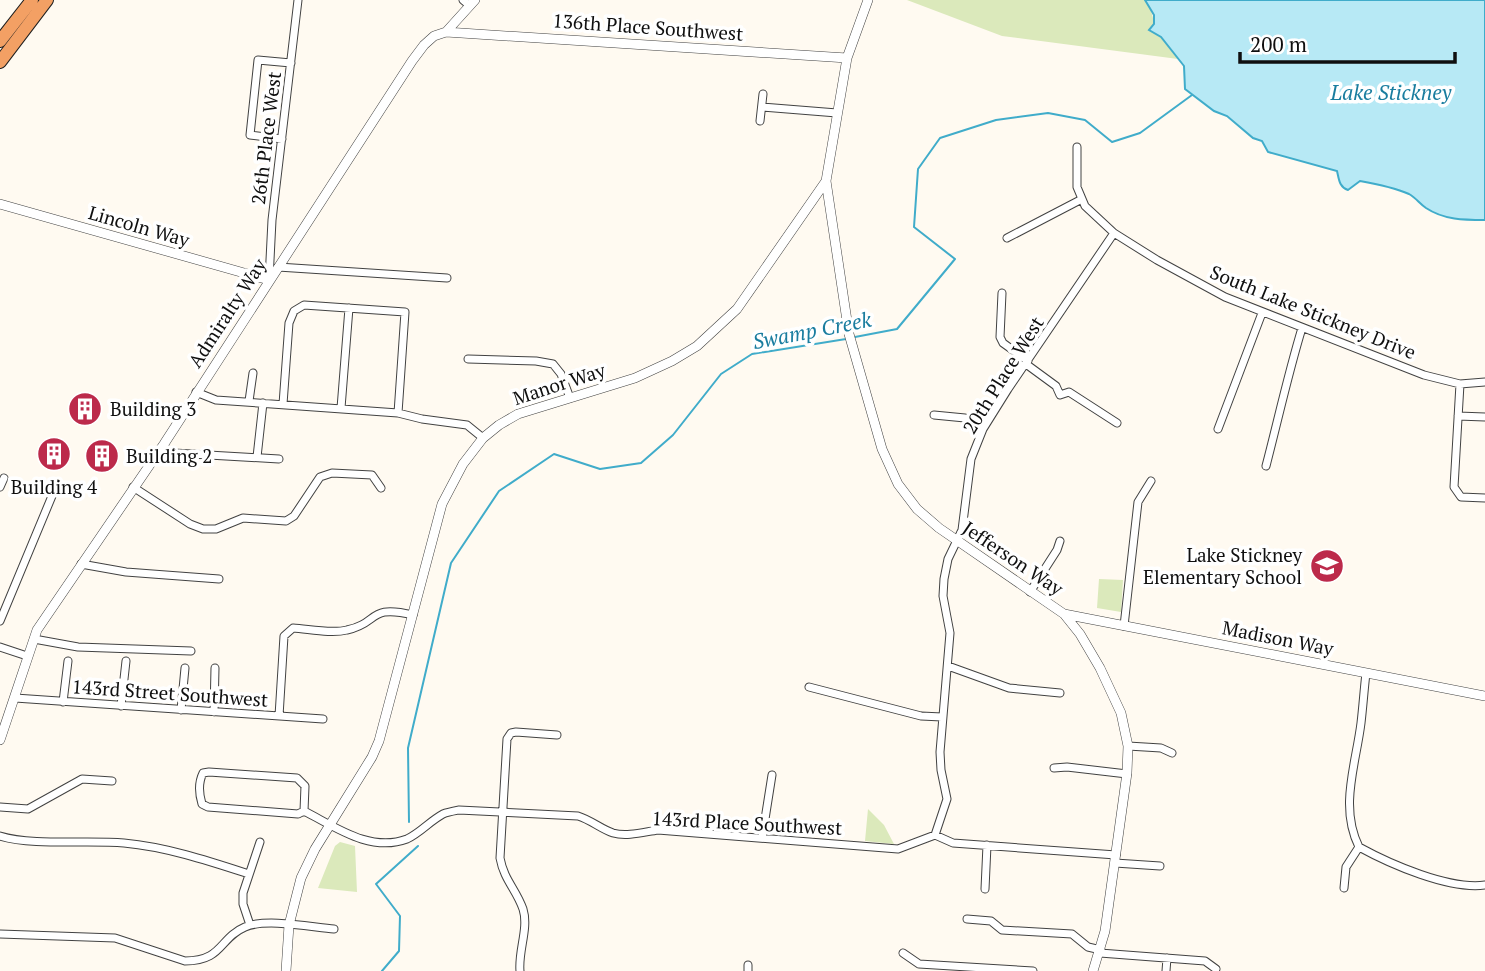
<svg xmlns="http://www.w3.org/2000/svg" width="1485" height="971" font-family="'PT Serif',serif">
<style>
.green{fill:#dbe9bb}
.water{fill:#b7e9f5;stroke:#40acca;stroke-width:2}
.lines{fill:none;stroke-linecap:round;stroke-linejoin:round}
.stream{stroke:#40acca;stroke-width:2}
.minor-casing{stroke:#424242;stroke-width:9}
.tertiary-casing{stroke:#424242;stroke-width:10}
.trunk-casing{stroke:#202020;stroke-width:14}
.minor{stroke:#fff;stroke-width:7}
.tertiary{stroke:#fff;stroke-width:9}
.trunk{stroke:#f3a064;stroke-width:12}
.labels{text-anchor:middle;stroke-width:7;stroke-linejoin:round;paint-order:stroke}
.street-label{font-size:19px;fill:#0f0f0f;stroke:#fff}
.poi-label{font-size:19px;fill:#0f0f0f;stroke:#fff;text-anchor:start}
.water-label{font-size:21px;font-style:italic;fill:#1a7d9f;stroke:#fff}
</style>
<rect width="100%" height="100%" fill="#fffaf1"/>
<path class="green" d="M907,0h238c7,8 7,16 10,26 5,12 15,23 23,33l-176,-23z
M1099,579l24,1 -2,32 -24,-4z
M868,809l16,16 10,19 -29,-3z
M340,842l15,4 2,46 -39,-4 17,-42z"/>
<path class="water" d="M1145,0h340v220c-21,0 -41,0 -59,-12 -7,-5 -10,-10 -17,-14 -16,-7 -32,-10 -49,-13l-12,9c-9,-3 -9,-11 -11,-19l-69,-19 -6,-11 -9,-3 -26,-22 -13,-5 -29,-22 -1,-23 -23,-29 -12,-7 5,-6v-9z"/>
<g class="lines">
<path class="stream" d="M855,337l42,-8 58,-70 -41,-32 4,-58 22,-31 56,-18 52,-7 37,7 27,22 28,-9 52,-38
M409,822l-1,-74 43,-185 48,-72 55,-37 46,15 41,-6 32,-28 48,-61 31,-20 94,-15
M382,971l17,-20 1,-35 -24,-32 42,-38"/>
<g class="minor-casing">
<path id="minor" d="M463,0l6,5
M762,107l75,6
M760,121l3,-27
M282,139l-32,-4 8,-75 33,3
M1077,147v40l8,19 29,27 43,27 68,37 199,78 36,9 25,-2
M1007,238l75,-39
M278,267l169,11
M269,280l3,-60 26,-220
M1002,293l-2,44 3,6 25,18
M468,359l68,2 17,3 8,10 9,24
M1026,364l30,22 4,9 9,-3 48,31
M1460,384l-6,103 7,10 24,1
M196,392l20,8 182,13 24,6 45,6 16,13
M249,401l4,-28
M283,404l6,-81 5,-12 10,-6 101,7 -7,101
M341,408l8,-100
M934,415l31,3 18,11
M1458,416l27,1
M1218,429l44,-116
M162,447l12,6 105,6
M257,457l6,-54
M1266,466c12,-46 22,-92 36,-138
M0,487l4,-9
M133,487l57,37 13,5h13l27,-11 43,3 8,-5 26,-39 12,-4 40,2 9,13
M81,564l45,8 93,7
M1030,592l27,-42 3,-9
M0,621l57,-137
M1124,626l14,-124 13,-21
M34,639l44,8 113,4
M0,647l27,9
M948,666l61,22 51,5
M809,687l112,29 21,1
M15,698l308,21
M63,702l5,-41
M121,706l5,-45
M181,710l4,-42
M214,712l1,-44
M279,716l5,-80 9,-8c16,1 38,6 54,2 33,-7 20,-26 66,-15
M1128,746l33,2 11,5
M1054,768l13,-1 60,7
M0,807l28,2 54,-30 30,2
M304,811l1,-25 -8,-8 -88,-6 -6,1c-5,10 -4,21 -1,31l6,3 90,7 6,-3c30,15 66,42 103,28 13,-6 23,-18 36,-25 5,-2 11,-3 16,-4l119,6c13,4 23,13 35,17 14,4 31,-1 45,-3l240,19 37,-14 18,8 163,12
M935,835l12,-36 -6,-29 -1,-18 10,-119 -7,-37 1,-17 4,-20 14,-29 9,-71 12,-30 25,-40 106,-156
M0,836c32,10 87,4 124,7 43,4 85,18 125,31
M762,838l10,-63
M1359,847c-20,-40 -3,-83 2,-124 2,-17 3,-33 5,-50
M1359,847c31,17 90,43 126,38
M1115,863l45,3
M1344,888l2,-21 13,-20
M985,889l2,-44
M967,919l24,2 11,9 70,4 16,13 13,3
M250,925l-7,-21v-11l17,-51
M0,934l115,4 70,23c38,0 34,-23 60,-34 21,-9 66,0 89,2
M903,953l16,11 114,7
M1100,953l105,8 11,8
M520,971c-2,-20 9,-43 3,-62 -7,-20 -19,-29 -23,-51l7,-119 4,-6 5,-1 41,3
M748,971v-6
M1166,971l1,-13"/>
</g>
<g class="tertiary-casing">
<path id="tertiary" d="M446,32l401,26
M826,181l23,153 33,115 16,35 19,25 22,19 125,86 16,20 20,34 21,45 7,33 -1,27 -22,158 -12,40
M0,204l269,76
M1064,614l421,82
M0,740l37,-110 127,-186 248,-383 12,-16 10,-9 12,-4 29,-32
M286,971l3,-46 12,-47 14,-29 57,-92 7,-16 63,-237 21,-40 20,-26 16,-13 19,-11 117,-36 37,-17 25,-15 40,-37 89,-128 21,-123 21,-58"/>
</g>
<g class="trunk-casing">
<path id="trunk" d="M0,41l32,-41
M0,62l47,-62"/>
</g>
<use href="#minor" class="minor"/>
<use href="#tertiary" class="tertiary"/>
<use href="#trunk" class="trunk"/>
</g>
<defs>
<g id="building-disc" transform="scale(1.75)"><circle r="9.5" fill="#bc2a4b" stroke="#fff"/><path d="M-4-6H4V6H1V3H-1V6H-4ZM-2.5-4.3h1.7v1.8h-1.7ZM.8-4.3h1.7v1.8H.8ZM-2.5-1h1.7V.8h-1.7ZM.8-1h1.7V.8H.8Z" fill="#fff"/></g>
<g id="school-disc" transform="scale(1.75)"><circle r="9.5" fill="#bc2a4b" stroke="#fff"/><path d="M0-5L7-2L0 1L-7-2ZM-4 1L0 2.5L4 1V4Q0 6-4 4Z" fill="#fff"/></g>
</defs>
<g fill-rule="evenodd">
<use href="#building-disc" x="85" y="409"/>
<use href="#building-disc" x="54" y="454"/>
<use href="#building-disc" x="102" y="456"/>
<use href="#school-disc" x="1327" y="566"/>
</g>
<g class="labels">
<g class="street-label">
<text transform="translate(648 27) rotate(4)" y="7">136th Place Southwest</text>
<text transform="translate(266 138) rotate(-83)" y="7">26th Place West</text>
<text transform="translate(139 226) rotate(16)" y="7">Lincoln Way</text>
<text transform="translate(1313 312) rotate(22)" y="7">South Lake Stickney Drive</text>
<text transform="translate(227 313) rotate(-57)" y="7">Admiralty Way</text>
<text transform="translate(1003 375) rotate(-58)" y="7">20th Place West</text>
<text transform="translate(559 384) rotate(-18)" y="7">Manor Way</text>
<text transform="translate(1013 558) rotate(34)" y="7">Jefferson Way</text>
<text transform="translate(1278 638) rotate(11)" y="7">Madison Way</text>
<text transform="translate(170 693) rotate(4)" y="7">143rd Street Southwest</text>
<text transform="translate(747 823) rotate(3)" y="7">143rd Place Southwest</text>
</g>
<g class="poi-label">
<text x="110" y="416">Building 3</text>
<text x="126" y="463">Building 2</text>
<text x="54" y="494" text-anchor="middle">Building 4</text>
<text x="1302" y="562" text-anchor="end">Lake Stickney<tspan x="1302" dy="22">Elementary School</tspan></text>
</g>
<g class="water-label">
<text x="1391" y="100">Lake Stickney</text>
<text transform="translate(812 331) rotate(-11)" y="7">Swamp Creek</text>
</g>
</g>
<path d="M1240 52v10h215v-10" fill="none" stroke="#0f0f0f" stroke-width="3.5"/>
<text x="1250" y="52" font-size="21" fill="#0f0f0f" stroke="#ffffff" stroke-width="5" paint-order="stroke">200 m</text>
</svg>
